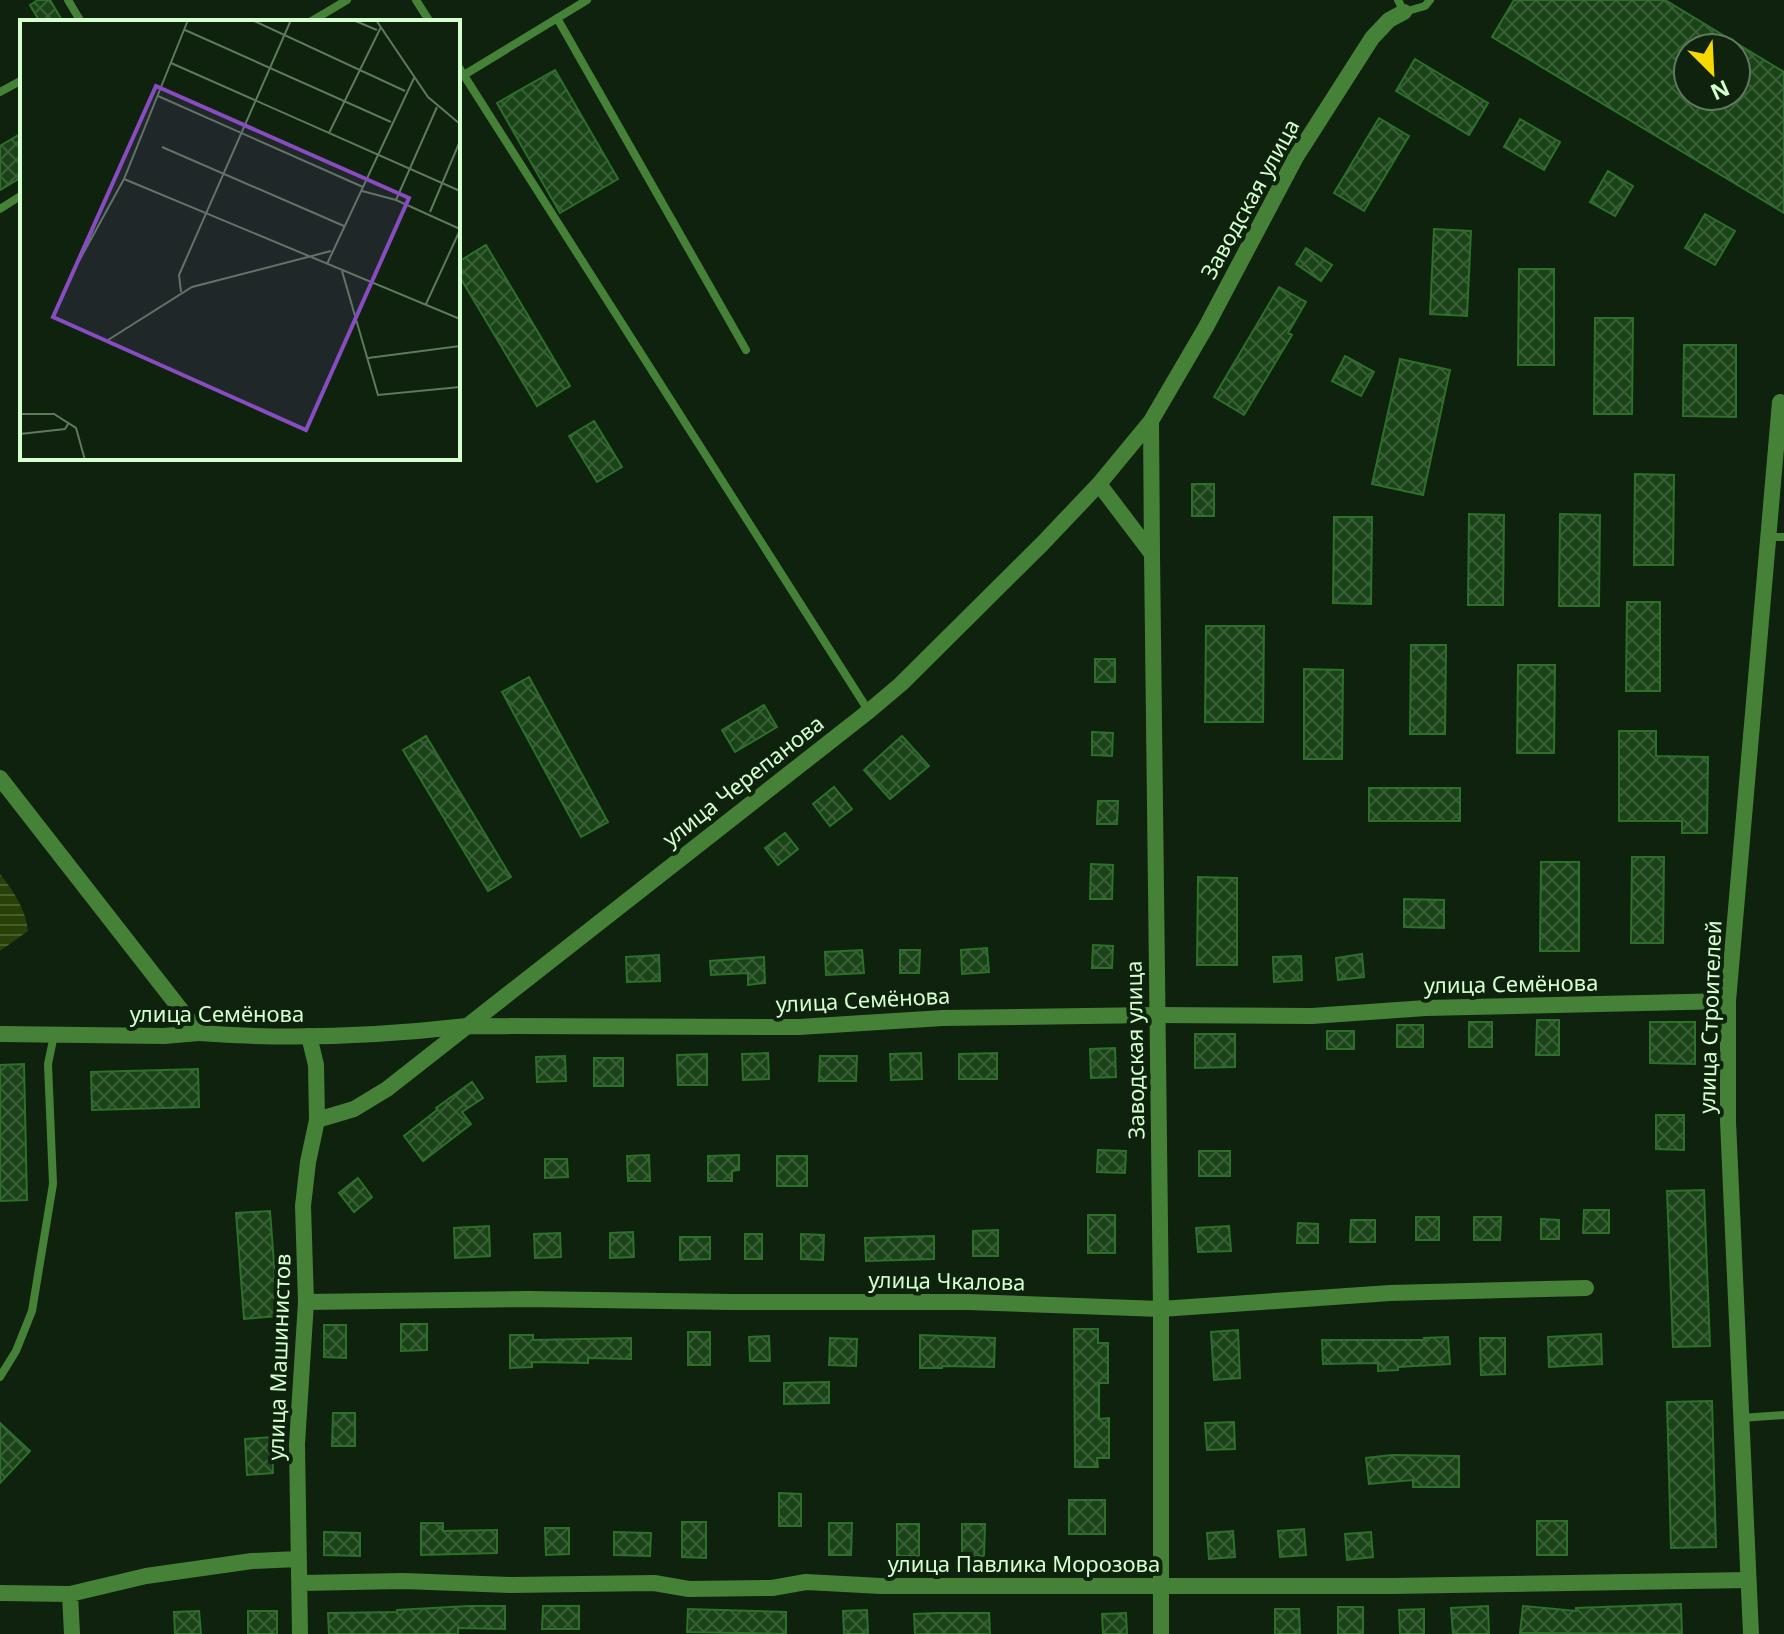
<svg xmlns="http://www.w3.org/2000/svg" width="1784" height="1634" font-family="'Noto Sans',sans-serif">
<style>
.water{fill:url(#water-rules)}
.building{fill:url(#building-cross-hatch);stroke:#2c702a;stroke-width:2;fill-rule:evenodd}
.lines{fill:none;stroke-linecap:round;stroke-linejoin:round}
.service{stroke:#458237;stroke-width:8}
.minor{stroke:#458237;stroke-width:16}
.tertiary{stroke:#458237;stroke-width:16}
.labels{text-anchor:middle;stroke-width:8;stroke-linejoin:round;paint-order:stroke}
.street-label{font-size:22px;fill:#d4ffce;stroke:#0e220d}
.inset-road{fill:none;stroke:#5d7a5a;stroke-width:2}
.view{fill:#884cc1;fill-opacity:0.15;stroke:#884cc1;stroke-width:4}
.inset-edge{fill:none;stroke:#d4ffce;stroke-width:4}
</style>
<defs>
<pattern id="water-rules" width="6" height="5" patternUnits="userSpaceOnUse" patternTransform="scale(2)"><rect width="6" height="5" fill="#294008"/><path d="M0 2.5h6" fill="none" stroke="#475d2b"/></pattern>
<pattern id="building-cross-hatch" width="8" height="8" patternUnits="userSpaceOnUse" patternTransform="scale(2)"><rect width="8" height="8" fill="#1a4318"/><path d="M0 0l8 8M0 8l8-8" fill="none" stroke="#3a5f38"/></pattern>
</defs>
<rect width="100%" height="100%" fill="#0e220d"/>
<path class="water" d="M0,874c13,16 26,36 28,57l-28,20z"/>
<path class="building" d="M38,0h12l13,22h-23l-10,-17z
M1514,0h151l119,72v141l-292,-176zM1688,48h48v48h-48z
M1415,59l73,44 -19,32 -73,-44z
M555,70l63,109 -58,34 -63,-110z
M1379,118l30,18 -45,75 -30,-18z
M1520,119l40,23 -16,28 -40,-23z
M22,133v44l-22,13v-44z
M1608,171l25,15 -18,30 -25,-14z
M1705,214l30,17 -20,34 -30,-17z
M1434,229l37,2 -4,85 -37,-2z
M486,245l84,141 -33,20 -79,-132v-12z
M1306,248l26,17 -11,16 -25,-17z
M1519,269h35v96h-36z
M1279,287l27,15 -18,31 4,2 -48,80 -30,-18z
M1595,318h38l-1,96h-38z
M1684,345h52v72l-53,-1z
M1345,356l29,16 -13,24 -29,-15z
M1400,359l50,11 -27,125 -51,-11z
M594,421l28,46 -25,15 -28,-46z
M1635,474l39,1 -1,90h-39z
M1192,484h22v32h-22z
M1469,514l35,1 -1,90h-35z
M1560,514l40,1 -1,91h-40z
M1334,517h38l-1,87 -38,-1z
M1627,602h33v89h-34z
M1206,626h58l-1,96h-58z
M1411,645h35l-1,89h-35z
M1095,659h20v23h-20z
M1518,665h37l-1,88h-37z
M1304,669l39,1 -1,89h-38z
M529,677l79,145 -27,15 -79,-145z
M764,705l13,22 -42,25 -13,-22z
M1619,731h37v25l52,1 -1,76h-25v-12h-63z
M1092,732l21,1 -1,23 -20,-1z
M426,736l85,141 -23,14 -85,-141z
M902,736l27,30 -39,33 -26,-29z
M834,787l18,22 -22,17 -17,-22z
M1369,788h91v33h-91z
M1098,801h20l-1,23h-20z
M785,833l13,16 -20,16 -13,-17z
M1632,857h32l-1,86h-32z
M1541,862h38v89h-39z
M1091,864l22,1 -1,34h-22z
M1198,877l39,1v87h-40z
M1404,899l40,1v28l-40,-1z
M1093,945l20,1 -1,22h-20z
M987,948l2,24 -27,2 -1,-24z
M862,950l2,23 -38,2 -1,-23z
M900,950h20l-1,23h-19z
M1362,954l2,23 -26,3 -2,-22z
M659,955l1,26 -33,1 -1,-25z
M1301,956l1,24 -28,2 -1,-25z
M764,957l1,26 -17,2v-12l-37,2 -1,-14z
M1537,1020h22v35h-23z
M1469,1022h23v25h-23z
M1650,1022h45v42l-45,-1z
M1397,1025h26v22h-26z
M1327,1031h27v18h-27z
M1195,1034h40v33l-40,1z
M1115,1048l1,29 -25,1 -1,-29z
M768,1053l1,26 -26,1 -1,-26z
M921,1053l1,26 -31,1 -1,-26z
M997,1053v26h-38v-25z
M707,1054v31h-29l-1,-30z
M565,1056l1,25 -29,1 -1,-25z
M820,1056h37l-1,25h-37z
M594,1058h29v28h-29z
M24,1064l3,136 -27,1v-136z
M198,1069l1,38 -107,3 -1,-38z
M472,1082l11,16 -21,14 9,12 -48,37 -19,-25 33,-26 -1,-2z
M1656,1115h28v35l-28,-1z
M1098,1150l28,1 -1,22 -28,-1z
M1199,1151h31v25h-31z
M649,1155l1,26h-22l-1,-25z
M739,1155v15l-7,1v10h-24v-25z
M777,1156h30v30h-30z
M545,1159h22l1,18 -23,1z
M358,1178l14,19 -18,15 -15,-19z
M1704,1190l6,156 -37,1 -6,-156z
M1584,1210h25v23h-26z
M270,1211l8,105 -34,3 -8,-106z
M1088,1215h27v38h-27z
M1416,1217h23v23h-23z
M1474,1217h27l-1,23h-26z
M1541,1219l18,1v19h-18z
M1351,1220h24v22h-25z
M1298,1223l20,1v19h-21z
M489,1226l1,30 -35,2 -1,-30z
M1229,1226l2,25 -33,1 -2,-24z
M998,1230v26h-25v-25z
M633,1232l1,25 -24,1v-25z
M560,1233l1,24 -26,1 -1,-24z
M745,1234h17v25h-17z
M801,1234l23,1 -1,25 -22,-1z
M934,1236v23l-68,2 -1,-23z
M680,1237h30v22l-30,1z
M401,1324h26v26l-26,1z
M324,1325h22v33l-22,-1z
M1074,1329h24v14h10v40h-9v36l10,-1v40h-12l1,9h-23z
M1238,1330l2,48 -26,2 -3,-48z
M688,1332h22v33h-22z
M1601,1334l1,30 -53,3 -1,-30z
M510,1335h23v5l98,-2v21l-43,-1v5l-56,-1v5l-22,1z
M920,1335l75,3 -1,29 -52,-1v2h-22z
M769,1336l1,25h-20l-1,-24z
M1448,1337l2,27 -52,3v3l-20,1v-8l-55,1 -1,-24h103l-1,-2z
M830,1338l27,1 -1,27 -27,-1z
M1480,1338h25v36l-24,1z
M829,1382v21l-45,1v-21z
M1712,1401l4,146 -45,1 -4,-146z
M333,1413h22v33h-23z
M1234,1422l1,27 -28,1 -2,-27z
M0,1423l30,28 -30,32z
M272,1437l1,36 -26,2 -2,-36z
M1392,1455l67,1v31h-46v-7l-44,4 -3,-26z
M779,1493l22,1v32h-22z
M1069,1500h36v34h-36z
M1537,1521h30v34h-30z
M682,1522h24v36l-24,-1z
M421,1523h22v8l54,-1v23l-76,2z
M829,1523h23l-1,32h-22z
M897,1524h22v32h-22z
M962,1524h23l-1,32h-22z
M545,1528h24v26l-23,1z
M1304,1529l2,26 -26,2 -2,-26z
M1233,1531l2,26 -26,2 -2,-26z
M324,1532l36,1v23l-36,-1z
M614,1532l37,1 -1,23 -36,-1z
M1371,1532l2,25 -26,3 -2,-26z
M1681,1604l1,30 -162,-1 3,-27 53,5v-3z
M469,1606h36v23l-47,-1v6h-129l-1,-21 69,-1v-2z
M543,1606h36v23h-37z
M1488,1606l1,28h-36l-2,-26z
M1338,1607h25v27h-25z
M688,1609l98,3v22l-99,-2z
M1275,1609h24l1,25h-25z
M1424,1609v25h-24l-1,-24z
M867,1610l1,24h-24l-1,-23z
M199,1611l2,23h-26l-1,-22z
M248,1611h29v23h-29z
M938,1613h51l1,21h-75l-1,-20z
M1126,1613l1,21h-24l-1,-20z"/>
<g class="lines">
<path class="service" d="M68,0l13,22
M416,0l14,22
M1398,0l6,12 21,-6 5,-6
M557,18l189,332
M310,22l37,-22
M458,66l410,644
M464,75l123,-75
M0,92l22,-12
M0,209l22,-14
M1768,537h16
M0,1377l16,-26 16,-40 21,-127 -5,-120 6,-29
M1741,1418l43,-3"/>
<path class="minor" d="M1151,421l1,133
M1099,484l53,70 9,755v325
M1728,1001l52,-599
M0,1034l164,2 35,-3
M317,1120l37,-11 33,-20 482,-378 32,-27 141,-140 57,-60 52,-63 55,-94 90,-170 76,-119 17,-18 15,-8
M306,1302l222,-3 205,3h235l193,7 229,-16 196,-5
M301,1583l102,-2 107,4 144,-2 35,6 83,-1 34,-6 75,4h511l356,-6
M0,1593l70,1 76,-18 106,-15 46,-2
M70,1594l2,40
M300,1634l-3,-190 9,-142 -3,-96 5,-44 9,-42 -1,-55 -7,-29"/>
<path class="tertiary" d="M0,778l199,255c89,7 180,3 268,-7l332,1 144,-9 213,-3 156,1 114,-8 302,-7v120l23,513"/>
</g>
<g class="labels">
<g class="street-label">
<text transform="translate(1250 199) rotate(-61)" y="8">Заводская улица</text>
<text transform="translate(743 781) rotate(-38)" y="8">улица Черепанова</text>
<text transform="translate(1511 984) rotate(-1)" y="8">улица Семёнова</text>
<text transform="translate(863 1000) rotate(-3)" y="8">улица Семёнова</text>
<text x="217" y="1022">улица Семёнова</text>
<text transform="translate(1710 1017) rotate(-88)" y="8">улица Строителей</text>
<text transform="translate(1135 1050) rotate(-91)" y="8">Заводская улица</text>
<text transform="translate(947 1281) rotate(1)" y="8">улица Чкалова</text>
<text transform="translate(279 1357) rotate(-88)" y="8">улица Машинистов</text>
<text x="1024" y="1572">улица Павлика Морозова</text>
</g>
</g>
<g transform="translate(20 20)">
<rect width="440" height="440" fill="#0e220d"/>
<path class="inset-road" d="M232,0l153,71M333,0l24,10M356,0l52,77 32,27M165,10l206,92M151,43l289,128M138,76l205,91M309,113l52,-106M142,127l182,79M104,159l336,140M342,171l34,9 64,29M376,180l41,-93M410,192l30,-71M59,241l45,-82 64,-159M307,244l87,-186M322,251l36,124 82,-8M161,272l-2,-17 112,-255M406,284l34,-74M88,320l84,-53 139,-36M348,338l92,-12M0,394h34l22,14 9,32M0,414l45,-5 3,-5"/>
<path class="view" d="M136,66l253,112 -103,232 -253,-113z"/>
<rect width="440" height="440" class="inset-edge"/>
</g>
<g transform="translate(1712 72) rotate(156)"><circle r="38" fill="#0e220d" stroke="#5d7a5a" stroke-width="2"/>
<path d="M0-6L14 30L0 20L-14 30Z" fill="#f9d800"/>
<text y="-12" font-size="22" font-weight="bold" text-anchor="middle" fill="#d4ffce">N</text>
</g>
</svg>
